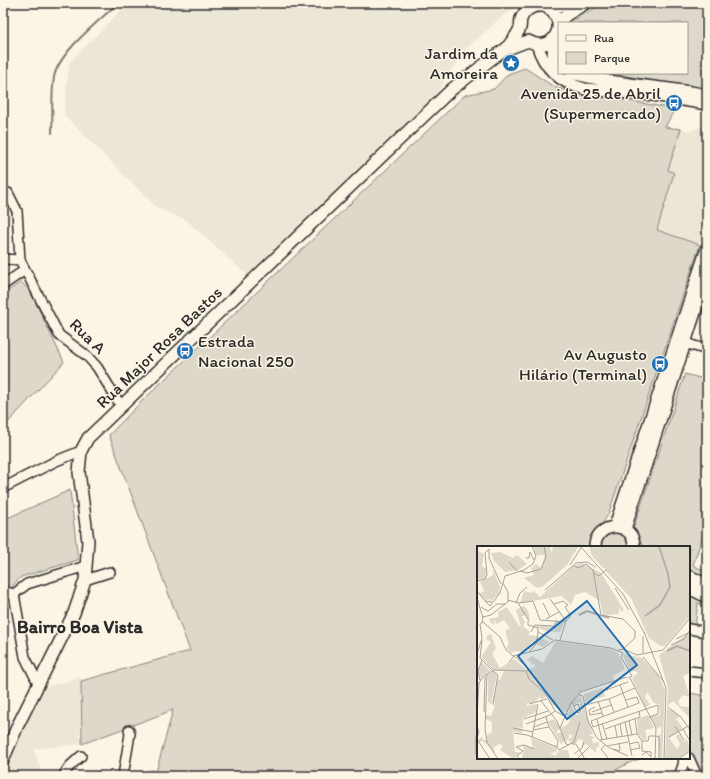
<svg xmlns="http://www.w3.org/2000/svg" width="710" height="779" font-family="Itim,sans-serif">
<style>
.built{fill:#ece6d7}
.green{fill:#ded8ca;stroke:#84827a}
.lines{fill:none;stroke-linecap:round;stroke-linejoin:round}
.stream{stroke:#7d7b74;stroke-width:2}
.minor-casing{stroke:#2b2b2b;stroke-width:12}
.major-casing{stroke:#2b2b2b;stroke-width:14}
.minor{stroke:#fcf5e5;stroke-width:9}
.major{stroke:#fcf5e5;stroke-width:11}
.labels{text-anchor:middle;stroke-width:3;stroke-linejoin:round;paint-order:stroke}
.poi-label{font-size:17px;fill:#2b2b2b;stroke:#fcf5e5;text-anchor:end}
.street-label{font-size:17px;fill:#2b2b2b;stroke:#fcf5e5}
.neighbourhood-label{font-size:18px;font-weight:bold;fill:#2b2b2b;stroke:#fcf5e5}
.inset-river{fill:none;stroke:#b4b0a5;stroke-width:2}
.inset-road{fill:none;stroke:#a8a49b;stroke-width:1}
.view{fill:#1f6fb2;fill-opacity:0.15;stroke:#1f6fb2;stroke-width:2}
.inset-edge{fill:none;stroke:#2b2b2b;stroke-width:2}
</style>
<rect width="100%" height="100%" fill="#fcf5e5"/>
<filter id="ink" filterUnits="userSpaceOnUse"><feTurbulence type="fractalNoise" baseFrequency=".025" numOctaves="2"/><feDisplacementMap in="SourceGraphic" scale="8" xChannelSelector="R" yChannelSelector="G"/><feConvolveMatrix kernelMatrix="1 2 1 2 8 2 1 2 1" color-interpolation-filters="sRGB"/></filter>
<g filter="url(#ink)">
<path class="built" d="M128,3h392l-23,18 -34,31 -31,49 -185,174 -61,-55 -29,-12 -93,-93 5,-52z
M707,125v100l-7,20 -43,-15 17,-57 -6,-3 13,-41 8,2z
M81,677l-1,67 -46,5 9,27h-40l1,-12 38,-76z"/>
<path class="green" d="M604,3h103v88l-96,-18h76v-50h-114l1,-3z
M525,68l31,20 119,21 -10,18 16,2 -13,41 6,3 -17,57 43,15 -92,270 -19,28 1,4h-112v211h164l-11,4 -27,14h-449l18,-66 -91,34 -1,-63 109,-30 -81,-216 34,-35 322,-305 29,-6 14,-15z
M21,282l9,9 34,71 -61,66v-134z
M685,374l22,6v143l-14,42 13,7v6l-17,-8v-23h-46l-10,-18z
M70,490l8,70 -57,17 -18,19v-76z
M615,532l9,4 3,6v5h-28l1,-7 7,-6z
M689,595l18,8v4l-9,-4 -3,24 -6,-1z
M689,693l18,3v80h-6l-12,-24z"/>
<g class="lines">
<path class="stream" d="M52,133c1,-19 -1,-38 2,-56 5,-25 45,-56 64,-74"/>
<g class="minor-casing">
<path id="minor" d="M3,193h5l9,18 3,49
M3,259l17,1 39,75 28,21 10,11 24,39
M3,285l22,-15
M685,343l22,7
M3,488l53,-27 25,-10
M85,580l25,-8
M3,591l11,3 11,63 13,26
M14,594l13,-10 59,-18
M689,629l18,3
M689,671l18,2
M689,758l8,18
M63,776l6,-9 12,-11
M123,776l7,-42 -1,-4
M151,776h1
M679,776l4,-11 1,-7"/>
</g>
<g class="major-casing">
<path id="major" d="M559,22l9,-8 18,-11
M555,36c-2,12 -4,22 4,31
M537,44c7,24 24,39 48,45l68,6 54,9
M506,49c4,-6 11,-13 14,-21 1,-3 0,-6 1,-9 3,-8 11,-14 20,-13 9,0 19,2 28,-3
M571,73c44,12 91,13 136,22
M615,526l92,-278
M625,529l82,-254
M595,547c0,-26 40,-27 39,0
M689,576l18,9
M689,588l18,9
M3,760l15,-35 56,-112 11,-33 3,-39 -9,-69 2,-21 7,-13 364,-349 50,-38 26,-10c3,1 6,3 9,3 20,4 32,-26 7,-38"/>
</g>
<use href="#minor" class="minor"/>
<use href="#major" class="major"/>
</g>
</g>
<defs>
<g id="sight-disc" transform="scale(0.9)"><circle r="9.5" fill="#1f6fb2" stroke="#fcf5e5"/><path d="M0-6L1.8-2.2L6-1.7L2.9 1.2L3.7 5.4L0 3.3L-3.7 5.4L-2.9 1.2L-6-1.7L-1.8-2.2Z" fill="#fff"/></g>
<g id="bus-disc" transform="scale(0.9)"><circle r="9.5" fill="#1f6fb2" stroke="#fcf5e5"/><path d="M-5-6H5V4H4V6H2V4H-2V6H-4V4H-5ZM-3.5-4V0h7V-4ZM-3.5 1.2v1.5H-2V1.2ZM2 1.2v1.5H3.5V1.2Z" fill="#fff"/></g>
</defs>
<g fill-rule="evenodd">
<use href="#sight-disc" x="511" y="63"/>
<use href="#bus-disc" x="674" y="103"/>
<use href="#bus-disc" x="185" y="351"/>
<use href="#bus-disc" x="660" y="364"/>
</g>
<g class="labels">
<g class="poi-label">
<text x="498" y="59">Jardim da<tspan x="498" dy="20">Amoreira</tspan></text>
<text x="661" y="99">Avenida 25 de Abril<tspan x="661" dy="20">(Supermercado)</tspan></text>
<text x="198" y="347" text-anchor="start">Estrada<tspan x="198" dy="20">Nacional 250</tspan></text>
<text x="647" y="360">Av Augusto<tspan x="647" dy="20">Hilário (Terminal)</tspan></text>
</g>
<g class="street-label">
<text transform="translate(88 336) rotate(44)" y="6">Rua A</text>
<text transform="translate(159 347) rotate(-44)" y="6">Rua Major Rosa Bastos</text>
</g>
<g class="neighbourhood-label">
<text x="80" y="633">Bairro Boa Vista</text>
</g>
</g>
<g transform="translate(477 546)">
<rect width="213" height="213" fill="#fcf5e5"/>
<path d="M72,0l3,7 1,-7 25,1 -11,18 -25,22 -5,1 -13,-10 10,-3 -3,-7 5,-4 5,4 4,-13h-9l-2,-8zM112,0l101,1v69l-25,30h-5l-11,-8 -18,-40 -25,-27 1,-2 -4,-1 -11,-12zM0,4l7,4 -2,12 4,3v9l-9,2zM23,6l13,6 4,-3 10,9 -9,6 -13,2 -11,-11 -3,-8zM105,17l19,10 23,37 -3,2 -2,-5v7l-16,1 -3,-14 -15,-9 -10,3 -4,10 -9,-9 -42,7 4,-12 7,2 3,-2 6,6 33,-31zM16,23l7,18 -1,7 -9,8 1,-3 -6,1 -6,-6 5,-3 -4,-9 13,-7zM46,58l5,7 2,9 -5,-5 -3,1 3,7 -2,3 7,6 -2,3 10,1 11,6 -6,5 -11,-5 -8,10 -9,-1 -4,2 -5,-5 3,-4 -3,-9v-5l4,-2 -6,-8 -7,4 -4,-5 2,6 -4,-2 -2,-4 9,-2v-5l9,-5 12,19h2l-5,-16 8,-4zM80,75l7,2 -4,9 -15,-1 -10,-5h20zM213,86v41l-7,3 7,21 -7,-2 -5,6 2,5 10,1v8l-1,2 -16,-16 -4,3v6l2,-1 9,7 -4,3 7,9 -14,10 8,11 3,-5 -4,-8 3,-2 5,8 3,-3 3,11 -13,9h-12l3,-71 -9,-33zM14,88l5,14 -4,6 8,14 14,-9 13,11 9,-4 -9,-6 5,-4 11,7 13,-22 55,8 7,4 7,16 -12,7 1,5 -34,11 -14,21 -16,-10 -4,-7 -4,4 -2,-3 -6,6h-7v3l10,-2 -1,8 -13,6v10l-10,-1 10,2 -1,4 -9,-2 2,21h5l-6,7 -14,-9 3,-4 -4,-2 -5,3 1,6 -12,-12 -4,1 -1,-3 5,-2v3h3v-4l6,-4v-10l-6,-3v-4l5,1 4,-10 -7,-4v-27l5,-4 4,4 -4,18 -1,11h3l-2,-7 3,-2 -3,-2 4,-1 -3,-1 3,-2 -2,-3 2,1v-8l3,1 4,-9 -11,-1 -12,-13 10,-15 -5,-3 1,-3zM148,108l17,4 16,17 7,15 -3,69h-2l-2,-24h3v-8l-5,1 -6,-11 10,-2 -1,-11 -5,-1 -7,-11 -2,5 5,8 -5,2 -13,-29 6,-5 -3,-2 -5,1 -7,-16zM5,116l9,9 -11,7 -2,-7zM125,142l3,8 -20,6 -1,-8zM101,150l3,1 12,38 -3,-1v2l5,1 -3,2 1,4 6,-1v5l3,-1 -6,2v5l-10,-9 -5,3 2,-6 -4,-2 -3,4 -7,1 2,-4 -5,2 7,-6 -4,-2v4l-8,6 -13,-22 4,-3 4,2 4,7 -4,5h5v-5l7,-4 2,-4 -3,-2 4,-14 5,11 6,-4v-5l-3,-1 2,-3 -7,3 -1,-3zM171,169l6,13 -9,2 2,9 -4,1 -5,-6 -1,-15zM54,192l26,10 -1,4 -6,1 5,3 5,-6h8l2,9h-48l2,-14 9,4z" fill="#ded8ca"/>
<path class="inset-river" d="M102,69l8,-4 22,7M168,70l15,-11 10,-18 -2,-13 -9,-28M190,105l10,-5 13,5"/>
<path class="inset-road" d="M103,0l43,48 22,40M49,12h3l1,-6 4,8M32,16l8,9M93,19l12,-19M97,20l5,2 7,-4 7,6 8,45 22,4 12,12v7l-12,11M43,25l7,2 14,-4 5,-12 -2,-11M117,27l5,3 8,-7M0,35l8,-2 2,-4 -2,-22 4,-4v9l12,26M26,37l5,9v10M138,42l14,22M68,44l31,-27 11,-1 9,5M0,45l8,10M0,52l6,20M73,53l16,22 -6,19M31,54l11,3 14,-2 7,19M15,56l-7,-1 5,5 10,-13 5,-17 19,-6 9,-6 3,-8 -4,-10M39,57l4,-10 7,-6M41,57l11,18M66,57l7,14M77,58l9,-3 5,4 -3,2 6,9 -5,5M4,61l7,4 9,-7h9M69,73l13,-7M63,74l25,2M51,75v4l10,3v4l15,8M5,76l1,-5 8,-2 19,-15M54,86l4,-7 19,1 3,-6M167,86l22,56 -2,71M199,93l14,-7M5,94l-2,18 13,13M194,99l13,-6 6,-9M141,104l5,-1 14,6 26,-5 27,-32M52,106l7,-8 2,-12M146,107l-2,4 11,19 -4,2M166,107v-17M0,108l5,-16 -2,-14 3,-2 17,15 6,13 7,6 29,-7 13,-9 56,8 12,5M166,111l20,24M32,116l5,-6 15,13 -2,2M10,128l-2,55 2,13 11,17M153,132l26,50 -1,31M3,134l-2,-9 4,-11M143,139l8,22M0,140l6,-9 11,-7 32,1 3,8 16,14 10,18 9,5 4,-2M129,144l22,-8M106,150l5,25 9,17 11,9 20,9M106,150l-4,-1 1,-3 47,-15M132,153l5,13M149,154l11,-3 2,6 -48,18 2,6 65,-22v9l-9,3M64,155l16,20 9,23 3,1M121,155l5,15M95,156l1,2 2,5 3,4 3,-2 -3,-7 -4,2M16,158l5,-29 -5,-4M52,158l18,-5M108,159l24,-6 26,-11M118,161l-6,3 1,5 12,-2M192,162l12,9 9,13M7,166l1,-35M115,166l19,-7M69,171l3,10 9,14 -1,6M0,172l2,-35M47,173l24,-8M120,173l5,21M158,173l2,15 5,7v10l9,1v5M152,175l3,14M148,176l7,34M125,177l5,16M0,178l2,9 -2,4M49,178l24,-9 5,-4M143,178l2,12M138,179l2,12M198,180l9,14M57,181l13,-5M36,182l20,4M83,182l11,-25 8,-9M128,183l35,-12 -1,-6M206,183l7,12M56,184l16,-3M37,187l13,2 30,12 2,3 15,-8 6,-20M179,190l3,1v21M55,191l6,-33M192,191l21,-12M0,193l13,20M123,194l37,-6M165,195h6l1,-5h7M95,198h4l9,15M152,198l9,-2 2,6 -10,2M128,199l-4,4 8,10M130,200l21,-4M136,203l7,2 -1,-8M97,208l8,-6 2,-6M165,209l4,-3 5,5M43,213l-3,-3 6,-5 -7,-4 8,-2 10,4M100,213l12,-12M201,213l12,-8"/>
<path class="view" d="M110,55l50,64 -70,54 -49,-63z"/>
<rect width="213" height="213" class="inset-edge"/>
</g>
<rect width="710" height="779" fill="none" stroke="#fcf5e5" stroke-width="16"/>
<rect x="8" y="8" width="694" height="763" fill="none" stroke="#2b2b2b" stroke-width="1.5" filter="url(#ink)"/>
<rect x="558" y="22" width="130" height="52" fill="#fcf5e5" stroke="#a8a49b"/>
<rect x="566" y="35" width="20" height="6" fill="#fcf5e5" stroke="#a8a49b"/>
<text x="594" y="42" font-size="12" fill="#2b2b2b">Rua</text>
<rect x="566" y="52" width="20" height="12" fill="#ded8ca" stroke="#a8a49b"/>
<text x="594" y="62" font-size="12" fill="#2b2b2b">Parque</text>
</svg>
